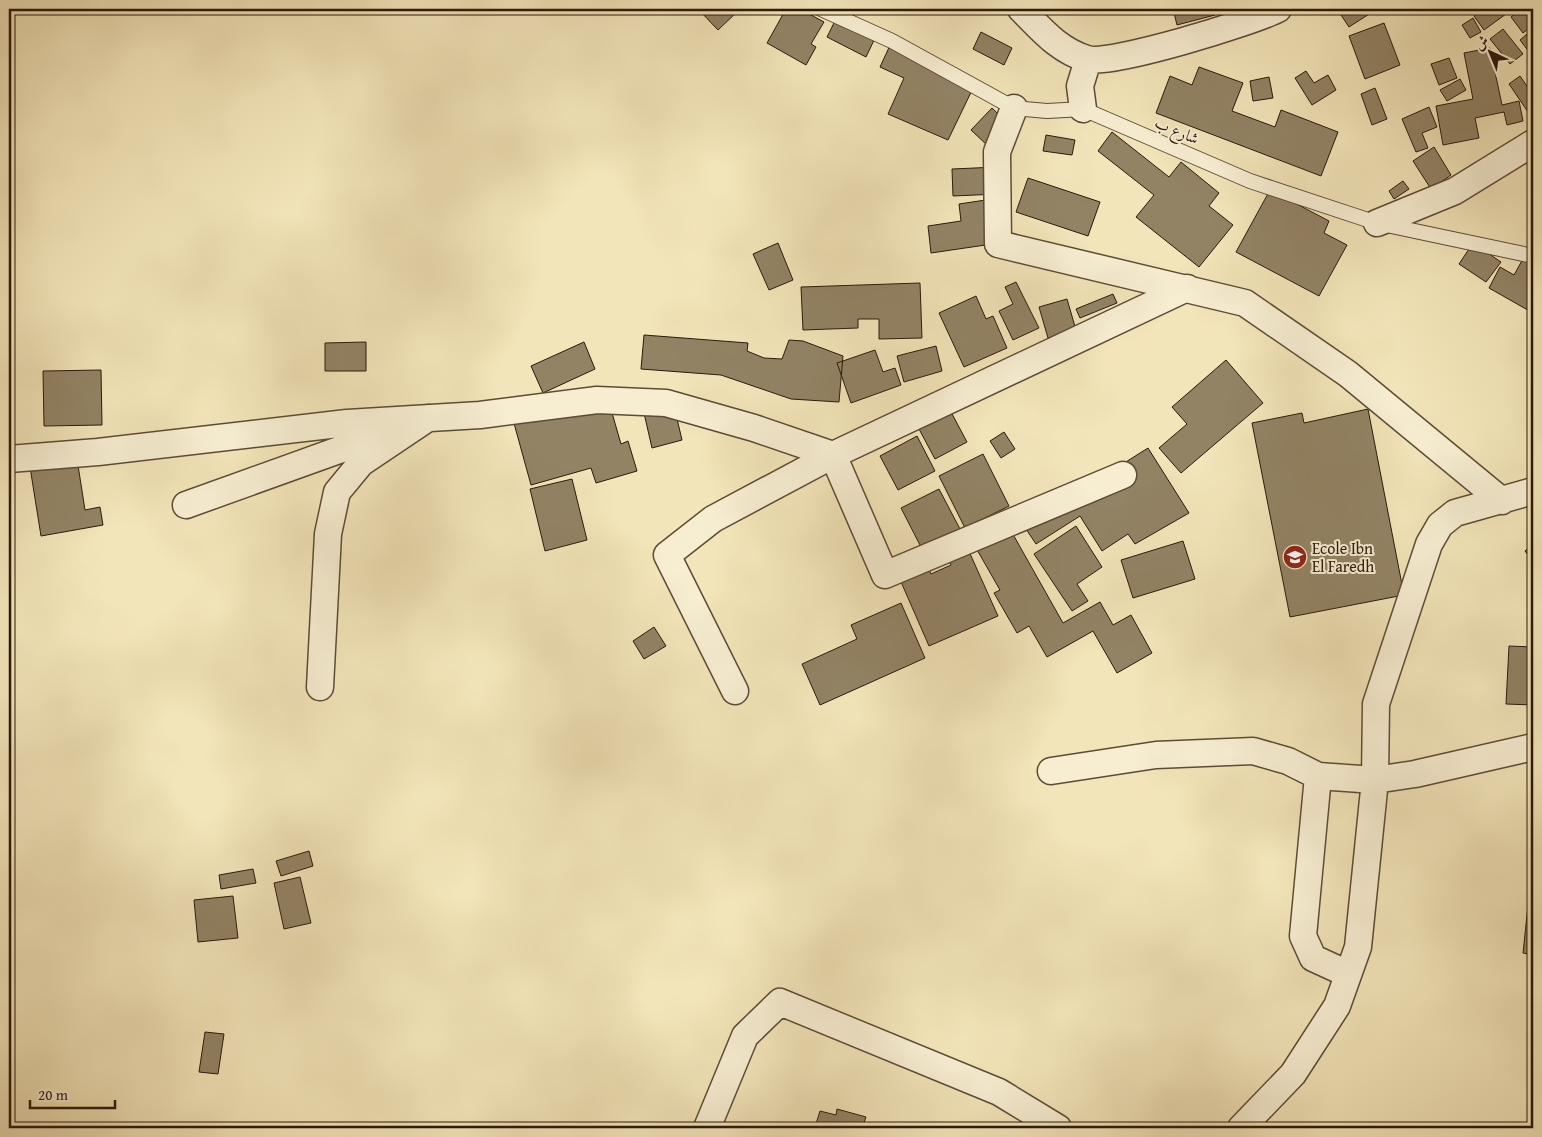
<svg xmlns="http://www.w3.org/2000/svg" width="1542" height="1137" font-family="'Gentium Book Plus',Amiri,serif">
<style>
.building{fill:#928365;stroke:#2b180b}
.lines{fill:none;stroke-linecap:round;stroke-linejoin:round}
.service-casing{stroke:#5d4b36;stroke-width:16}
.minor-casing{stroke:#5d4b36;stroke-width:29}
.service{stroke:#f7eed2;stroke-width:14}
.minor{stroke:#f7eed2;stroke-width:26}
.labels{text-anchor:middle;stroke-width:4;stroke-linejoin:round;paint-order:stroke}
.street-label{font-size:16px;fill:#2b180b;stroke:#f7eed2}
.poi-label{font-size:16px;fill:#2b180b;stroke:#f7eed2;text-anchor:start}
</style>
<rect width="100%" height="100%" fill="#f2e5b9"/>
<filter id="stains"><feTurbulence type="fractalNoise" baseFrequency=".004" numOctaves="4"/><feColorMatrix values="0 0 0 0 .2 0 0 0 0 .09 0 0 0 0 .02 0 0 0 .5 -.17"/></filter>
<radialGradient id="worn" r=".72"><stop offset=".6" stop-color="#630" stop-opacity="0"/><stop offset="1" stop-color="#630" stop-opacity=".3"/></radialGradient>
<path class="building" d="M698,9h38l2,2 -20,19z
M786,9h14l24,13 -13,22 5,3 -10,18 -39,-22z
M1173,9h40l2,6 -38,10z
M1337,9h40l-28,18z
M1485,9h17l4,5 -22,16 -10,-14z
M1521,9h12v16l-10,8 -12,-16z
M837,17l39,19 -10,21 -39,-20z
M1473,18l8,14 -11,6 -8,-13z
M1384,23l16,42 -35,14 -16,-43z
M1503,29l20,25 -13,10 -20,-25z
M1533,29v28l-13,-17z
M981,32l31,16 -8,17 -31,-16z
M892,41l83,43 -27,56 -60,-26 16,-36 -24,-11z
M1490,48l12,57 17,-4 4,20 -16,4 -3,-13 -29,6 4,20 -36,7 -7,-39 37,-7 -9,-46z
M1449,58l8,20 -18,7 -8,-21z
M1199,67l44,16 -11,28 43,16 6,-17 57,22 -17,44 -165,-63 14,-37 22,9z
M1306,71l8,12 14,-8 8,15 -24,15 -17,-27z
M1520,76l13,19v14l-5,3 -19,-28z
M1269,77l4,21 -20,3 -3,-20z
M1460,79l6,11 -19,11 -7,-11z
M1375,88l12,31 -15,6 -11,-31z
M1429,107l8,20 -15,6 6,15 -12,4 -14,-33z
M992,108l17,17 -21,21 -17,-16z
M1112,132l57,45 12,-15 38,31 -10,13 24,19 -34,42 -63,-50 18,-22 -56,-44z
M1046,135l29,5 -3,15 -29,-4z
M1434,147l17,28 -20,14 -18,-28z
M997,167l1,27 -45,2 -1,-27z
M1028,178l72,24 -12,34 -72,-24z
M1403,181l6,8 -15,10 -5,-8z
M1270,190l59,31 -5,12 23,12 -28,51 -83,-44z
M999,198l7,44 -75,11 -3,-27 33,-5 -2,-17z
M778,243l15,37 -24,10 -16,-36z
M1473,243l28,19 -15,20 -27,-18z
M1524,257l9,5v51l-44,-25 11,-21 14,8z
M1016,282l23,46 -26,12 -14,-29 14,-7 -8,-17z
M920,283l2,55 -43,1v-20h-21v9l-55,2 -2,-43z
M1113,294l4,9 -37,15 -4,-9z
M976,296l10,23 7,-3 14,32 -43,19 -25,-54z
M1067,299l9,31 -28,8 -9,-31z
M644,335l104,8 -1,8 17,7 18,1 7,-19 14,1 40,15 -4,46 -48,-3 -70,-24 -80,-6z
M366,342v29h-41v-28z
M584,342l11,27 -52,24 -12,-27z
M936,346l6,25 -38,11 -7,-26z
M875,350l8,22 12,-4 6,17 -50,18 -14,-40z
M1226,360l37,43 -82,70 -22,-25 28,-24 -15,-17z
M101,370l1,55 -58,1 -1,-55z
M608,399l13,45 7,-3 9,30 -41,12 -5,-15 -60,17 -19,-69z
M674,406l8,34 -30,8 -8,-35z
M1368,409l36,186 -114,22 -38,-194 50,-10 2,10z
M951,412l16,30 -32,17 -16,-30z
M1004,432l11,17 -14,9 -11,-17z
M917,436l18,35 -37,19 -18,-34z
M1148,448l41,65 -54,31 -7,-10 -26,17 -22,-35 -44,28 -10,-15 19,-16z
M983,454l26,52 -44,22 -26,-52z
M77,459l8,51 15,-3 3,18 -62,11 -11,-69z
M572,479l15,61 -42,11 -15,-62z
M939,489l21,40 -38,20 -21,-41z
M1006,522l57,101 37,-21 13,23 18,-10 21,38 -35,20 -24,-42 -46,26 -18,-31 -12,7 -23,-40 6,-3 -28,-49z
M1076,526l26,41 -25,17 11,17 -16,10 -38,-57z
M1183,541l12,38 -62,19 -12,-38z
M1533,544v18l-8,-11z
M967,547l31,69 -69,30 -31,-71 28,-13 5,12 20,-9 -4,-9z
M901,603l24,55 -105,47 -18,-41 55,-25 -6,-14z
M654,627l12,19 -22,13 -11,-18z
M1509,646l24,1v58l-27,-1z
M309,851l4,15 -32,10 -5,-15z
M1533,858v97l-10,-2z
M253,869l3,14 -35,6 -2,-14z
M300,877l11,46 -27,6 -10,-46z
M233,896l5,42 -40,4 -4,-42z
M205,1032l19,2 -6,40 -19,-2z
M837,1109l29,8 -3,9 8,2h-63l1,-4 6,3 5,-16 16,4z"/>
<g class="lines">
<g class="service-casing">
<path id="service" d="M821,9l71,32 122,67 33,3 36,-2 167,72 127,42 156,33"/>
</g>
<g class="minor-casing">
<path id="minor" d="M1021,9c20,20 37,41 66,50 23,7 166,-37 191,-50
M1014,108l-17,44 1,92 247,59 103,71 154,127
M1083,109l-3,-23 8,-26
M1377,223l78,-32 78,-48
M9,459l89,-7 249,-29 133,-8 117,-15 69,3 88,25 79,27 52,120 238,-100
M186,505l242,-87 -67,45 -24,29 -9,42 -8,153
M735,691l-68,-136 46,-36 120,-64 354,-167
M1051,771l105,-16 97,-4 35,10 30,15 57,4 40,-6 118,-27
M1318,776l-15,160 10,22 35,16
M707,1128l38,-92 35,-34 219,90 59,36
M1241,1128l52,-54 44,-68 21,-59 17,-167 1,-76 53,-160 11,-19 15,-12 78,-22"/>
</g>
<use href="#service" class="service"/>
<use href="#minor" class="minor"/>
</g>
<defs>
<g id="school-disc" transform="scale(1.25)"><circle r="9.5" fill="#8f2418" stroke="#f7eed2"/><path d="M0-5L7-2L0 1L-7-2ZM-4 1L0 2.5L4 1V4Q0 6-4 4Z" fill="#fff"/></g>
</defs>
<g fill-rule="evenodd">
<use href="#school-disc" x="1295" y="557"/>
</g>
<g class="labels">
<g class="street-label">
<text transform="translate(1177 130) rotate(23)" y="6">شارع ب</text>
</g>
<g class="poi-label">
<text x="1312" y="554">Ecole Ibn<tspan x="1312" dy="18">El Faredh</tspan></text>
</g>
</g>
<rect width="1542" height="1137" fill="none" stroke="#f2e5b9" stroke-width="30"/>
<rect x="10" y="10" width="1522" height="1117" fill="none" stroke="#2b180b" stroke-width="2.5"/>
<rect x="15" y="15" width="1512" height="1107" fill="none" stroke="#2b180b"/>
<g transform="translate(1490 52) rotate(316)" stroke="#f7eed2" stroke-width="4" paint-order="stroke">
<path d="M0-4L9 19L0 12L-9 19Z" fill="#2b180b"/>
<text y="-8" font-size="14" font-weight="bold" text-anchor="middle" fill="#2b180b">ش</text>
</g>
<path d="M30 1100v8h85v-8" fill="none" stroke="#2b180b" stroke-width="2.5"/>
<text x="38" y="1100" font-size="15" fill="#2b180b" stroke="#f7eed2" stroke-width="4" paint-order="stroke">20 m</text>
<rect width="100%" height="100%" filter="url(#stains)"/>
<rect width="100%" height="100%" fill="url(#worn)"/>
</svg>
